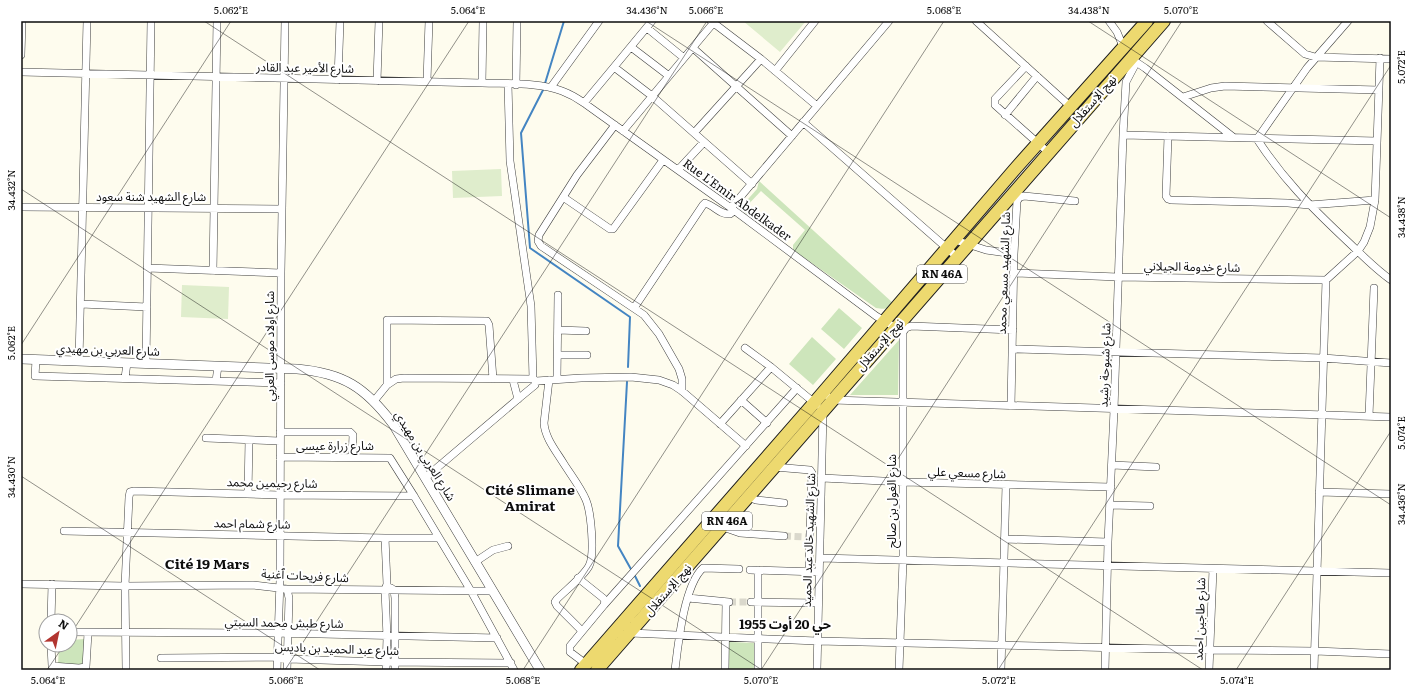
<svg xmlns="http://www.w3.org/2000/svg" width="1412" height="691" font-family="Literata,'Noto Sans Arabic',serif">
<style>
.green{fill:#cde5bb}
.pitch{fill:#dfedcc}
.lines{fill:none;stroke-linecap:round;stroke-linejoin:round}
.stream{stroke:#4485c2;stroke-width:2}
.minor-tunnel{stroke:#dad8cc;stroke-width:7;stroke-dasharray:7 3.5;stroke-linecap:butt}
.minor-casing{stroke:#404040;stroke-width:8}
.tertiary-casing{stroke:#404040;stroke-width:10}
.primary-casing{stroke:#1e1e1e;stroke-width:14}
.minor{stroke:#fff;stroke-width:7}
.tertiary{stroke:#fff;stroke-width:9}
.primary{stroke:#edd96f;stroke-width:12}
.ticks{fill:none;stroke:#0d0d0d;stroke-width:1;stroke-opacity:0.45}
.labels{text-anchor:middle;stroke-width:4;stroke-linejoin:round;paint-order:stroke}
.shield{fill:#fff;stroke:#565656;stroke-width:1}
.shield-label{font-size:11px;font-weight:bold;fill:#0d0d0d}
.street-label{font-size:12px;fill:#0d0d0d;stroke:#fff}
.neighbourhood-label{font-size:13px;font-weight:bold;fill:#0d0d0d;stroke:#fff}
.quarter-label{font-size:14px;font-weight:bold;fill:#0d0d0d;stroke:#fff}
.neatline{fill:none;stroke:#0d0d0d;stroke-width:1.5}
.ticks-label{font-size:10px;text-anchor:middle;fill:#0d0d0d}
</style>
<rect width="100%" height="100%" fill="#fefcee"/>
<path class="green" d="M759,181l134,122c-6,7 -9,6 -17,5l-83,-58v-5l12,-15 -44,-39 -17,18 6,4 -1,2 -9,-5 1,-3 16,-18z
M839,308l23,20 -18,21 -23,-20z
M812,337l24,22 -23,26 -24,-21z
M899,340l-1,55h-48z
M85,639l-1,26h-26l1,-20h11v-5z
M729,642l26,1v27h-26z"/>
<path class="pitch" d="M743,21h63l-26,31z
M501,169l1,27 -49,2 -1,-27z
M182,285l47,2 -1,32 -47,-2z"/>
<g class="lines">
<path class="stream" d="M564,21l-21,69 -22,43 9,115 100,69 -2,50
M627,382l-9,164 14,25
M634,574l6,12"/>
<path class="minor-tunnel" d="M784,536l22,1
M729,602h22"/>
<g class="minor-casing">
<path id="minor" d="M711,21l50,38 56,47
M976,21l95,86
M1109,21l8,11 7,17
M1267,21l38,33 10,3 76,2
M1348,21l-41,47 -50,71c26,40 54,68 88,100 15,14 29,29 46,41
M647,28l37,30
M631,47l38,29
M693,48l99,88
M21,55l1,-34
M1133,60l12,8 88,69
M1026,66l-31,33v6l54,48
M614,67l38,-46
M775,71l40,-50
M21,72l461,11c25,1 57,-1 80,8 8,3 15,7 22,12l147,105 145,108 27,16
M338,80l2,-59
M377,81l2,-60
M427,81l2,-60
M482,83l1,-62
M508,84l2,77 21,145 2,73
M516,85l1,-64
M551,87l48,-66
M1183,97l28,-9 14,-2 154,4
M584,103l30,-36 38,29 100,88
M1005,115l32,-39
M803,122l154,135
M615,125l-38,50 -38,60 -1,6 3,5 103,69 15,19 20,35 3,10v12
M623,131l92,-110
M694,133l67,-74
M1123,135l254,6
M1168,136l-2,60 2,3 3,1 117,3 21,2 66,-5
M678,170l26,-28
M563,197l47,32h3l50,-69
M21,207l261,2
M731,208l158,-187
M955,240l31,10 28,4
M147,268l134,5
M213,271l4,-250
M1013,273l105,4 208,3 32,-29 6,-9 6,-15 5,-27 5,-142
M81,304l66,3
M634,308l69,-103 2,-2c10,3 15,12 25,11l4,-3
M558,330l28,1
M903,332l3,-4 5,-2 102,4
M745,348l26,19 46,38
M1013,349l310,9 68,5
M558,355h29
M36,360l-1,16 246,7
M79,361l8,-340
M146,363l5,-342
M125,378l2,-15
M557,379l1,-84
M513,380l5,19
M549,380l-5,43c1,15 12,28 20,41 7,11 17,24 22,36 5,12 9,55 3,66 -6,11 -23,24 -32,33l-2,3 2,4 25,25
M216,381l2,-15
M536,381l45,-3 50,-1 28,3 14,5 9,6 64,55
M387,385l9,-6 8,-1 129,1 3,2 -1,4 -17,14 -93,79
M823,392l9,8 559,17
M741,400l26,23
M374,401l13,-16v-65l100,1 2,4 4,54
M1011,406l3,-152 3,-53 3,-4 4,-1 51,5
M1369,416l5,-128
M720,424l51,-57
M280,432h70l3,3 -1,22
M206,438l74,3
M280,457l110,1 24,38 57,95 43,79
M1112,465l44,2
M774,467l36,3 2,3 -3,92
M822,478l81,4 208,5
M1319,492l72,2
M248,494l1,-54
M748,497l8,3 28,3
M1110,505l40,1
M723,527l17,6 44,3
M64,531l321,7h54
M385,538l2,46 -2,6 2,47 -1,33
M1004,539l104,3
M820,558l571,15
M475,562l18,-12 15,-4
M750,570l69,2
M578,578l25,20 2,3 -1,4 -34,41v6l16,12
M21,584l104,2 128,-1 34,4 206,2
M391,588l3,2 1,8v72
M688,598l41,4
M751,602l67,1
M604,605l193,-217
M51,621l1,-37
M70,632l207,1 220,5
M630,633l187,8 393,9 105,1 76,3
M51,645l1,21 27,2 7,-1 2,-34
M161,658l116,-1 11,2 98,3 125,1
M126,670l-1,-84 4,-89 1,-5 4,-1 146,4 134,1
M277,670l3,-90 1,-307 4,-252
M287,670l2,-72 -2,-9
M675,670c3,-25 9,-85 28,-102l36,1
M725,670l1,-68
M758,670v-100
M817,670l6,-258
M899,670l4,-110v-228
M1001,670l5,-185
M1105,670l3,-128 6,-132 9,-275 3,-53 10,-19
M1209,670l4,-101
M1314,670l12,-390"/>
</g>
<g class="tertiary-casing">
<path id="tertiary" d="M21,359l276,10c46,4 68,18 96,55l147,246"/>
</g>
<g class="primary-casing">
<path id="primary" d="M581,670l233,-267 201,-234 132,-148
M597,670l567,-649"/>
</g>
<use href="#minor" class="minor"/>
<use href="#tertiary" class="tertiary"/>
<use href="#primary" class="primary"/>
</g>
<path class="ticks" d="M204,21l999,649M646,21l745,484M1088,21l303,197M21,189l741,481M21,345l210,-324M21,476l299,194M70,635l399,-614M47,670l17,-25M285,670l422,-649M523,670l421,-649M761,670l421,-649M998,670l393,-605M1236,670l155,-239"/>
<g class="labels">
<g class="shield">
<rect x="917" y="265" width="50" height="18" rx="3"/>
<rect x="702" y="512" width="50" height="18" rx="3"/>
</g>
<g class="shield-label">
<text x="942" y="278">RN 46A</text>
<text x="727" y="525">RN 46A</text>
</g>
<g class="street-label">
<text transform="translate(305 68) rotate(1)" y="4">شارع الأمير عبد القادر</text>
<text transform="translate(1093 101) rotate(-49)" y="4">نهج الإستقلال</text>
<text x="151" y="201">شارع الشهيد شنة سعود</text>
<text transform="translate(737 200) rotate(36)" y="4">Rue L'Emir Abdelkader</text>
<text transform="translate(1192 267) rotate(1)" y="4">شارع خدومة الجيلاني</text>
<text transform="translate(1004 273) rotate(-88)" y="4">شارع الشهيد مسعي محمد</text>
<text transform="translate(880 345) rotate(-49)" y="4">نهج الإستقلال</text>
<text transform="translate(270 346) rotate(-90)" y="4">شارع اولاد موسى العربي</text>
<text transform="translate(108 350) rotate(2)" y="4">شارع العربي بن مهيدي</text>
<text transform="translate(1105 365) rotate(-88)" y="4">شارع شبوحة رشيد</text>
<text x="335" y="450">شارع زرارة عيسى</text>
<text transform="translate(425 456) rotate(58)" y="4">شارع العربي بن مهيدي</text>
<text transform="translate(967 473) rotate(2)" y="4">شارع مسعي علي</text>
<text transform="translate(272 483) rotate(1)" y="4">شارع رحيمين محمد</text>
<text transform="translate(892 501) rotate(-90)" y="4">شارع الغول بن صالح</text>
<text transform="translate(252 524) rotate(1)" y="4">شارع شمام احمد</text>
<text transform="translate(809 540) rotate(-88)" y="4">شارع الشهيد خالد عبد الحميد</text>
<text transform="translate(305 576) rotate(3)" y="4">شارع فريحات ٱغنية</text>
<text transform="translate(668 590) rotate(-49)" y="4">نهج الإستقلال</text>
<text transform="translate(1200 619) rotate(-88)" y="4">شارع طاجين احمد</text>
<text transform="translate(284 623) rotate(1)" y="4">شارع طبش محمد السبتي</text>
<text transform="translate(337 649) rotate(2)" y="4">شارع عبد الحميد بن باديس</text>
</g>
<g class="neighbourhood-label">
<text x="785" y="629">حي 20 أوت 1955</text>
</g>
<g class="quarter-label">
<text x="530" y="495">Cité Slimane<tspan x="530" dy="16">Amirat</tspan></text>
<text x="207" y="569">Cité 19 Mars</text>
</g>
</g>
<rect width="1412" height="691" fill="none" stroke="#ffffff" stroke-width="44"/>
<g transform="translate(58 633) rotate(33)"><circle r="19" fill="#ffffff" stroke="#9e9e9e"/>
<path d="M0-3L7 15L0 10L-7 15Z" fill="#b23530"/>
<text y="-6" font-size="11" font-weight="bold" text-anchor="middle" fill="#0d0d0d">N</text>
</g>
<rect x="22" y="22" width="1368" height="647" class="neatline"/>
<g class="ticks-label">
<text x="231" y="14">5.062°E</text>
<text x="468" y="14">5.064°E</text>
<text x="647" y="14">34.436°N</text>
<text x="706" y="14">5.066°E</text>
<text x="944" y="14">5.068°E</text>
<text x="1089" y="14">34.438°N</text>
<text x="1181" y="14">5.070°E</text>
<text transform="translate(1401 67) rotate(-90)" y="4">5.072°E</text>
<text transform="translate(11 190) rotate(-90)" y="4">34.432°N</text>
<text transform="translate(1401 217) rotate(-90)" y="4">34.438°N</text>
<text transform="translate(11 343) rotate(-90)" y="4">5.062°E</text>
<text transform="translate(1401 433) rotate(-90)" y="4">5.074°E</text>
<text transform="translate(11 477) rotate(-90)" y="4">34.430°N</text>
<text transform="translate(1401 504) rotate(-90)" y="4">34.436°N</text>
<text x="48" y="684">5.064°E</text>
<text x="286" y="684">5.066°E</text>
<text x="523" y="684">5.068°E</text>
<text x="761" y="684">5.070°E</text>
<text x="999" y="684">5.072°E</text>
<text x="1237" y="684">5.074°E</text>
</g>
</svg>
